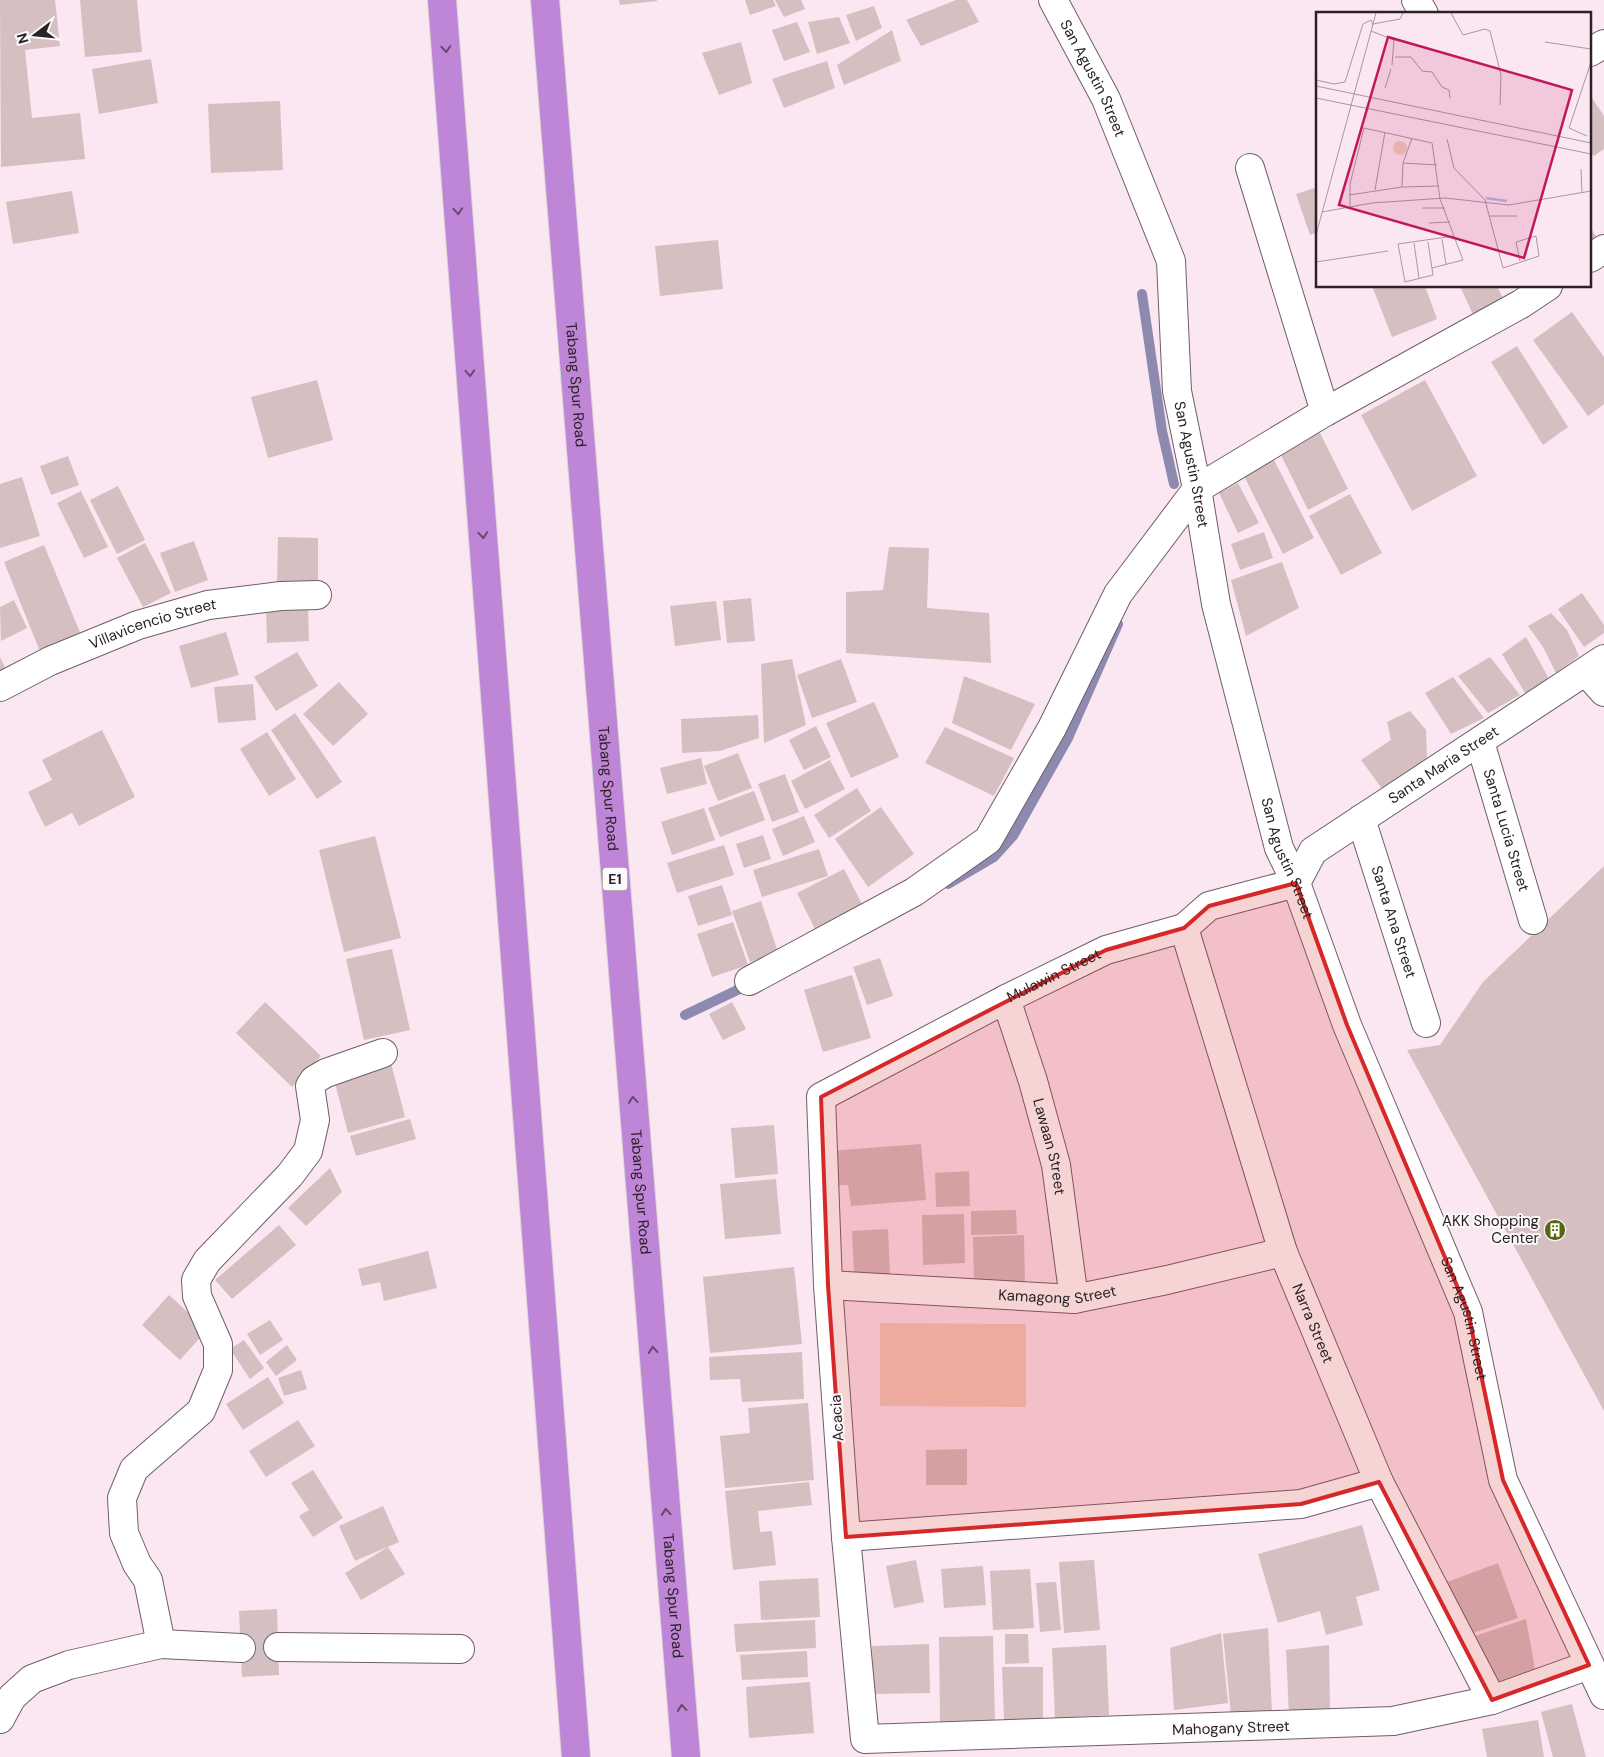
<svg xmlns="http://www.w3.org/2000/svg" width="1604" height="1757" font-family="'DM Sans',sans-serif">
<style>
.grass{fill:#f3ccbf}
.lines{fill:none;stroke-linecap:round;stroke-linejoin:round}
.stream{stroke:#8e89ae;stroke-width:10}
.building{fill:#d5bfc1}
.minor-tunnel{stroke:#d0c0c9;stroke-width:28;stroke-dasharray:28 14;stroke-linecap:butt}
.minor-casing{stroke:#6f5e68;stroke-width:30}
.motorway-casing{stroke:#d4d3d4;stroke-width:30}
.minor{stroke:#fff;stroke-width:28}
.motorway{stroke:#bf85d7;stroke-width:28}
.oneway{stroke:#654a6d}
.marked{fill:#d62828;fill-opacity:0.2;stroke:#d62828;stroke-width:4;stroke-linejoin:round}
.labels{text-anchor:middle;stroke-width:4;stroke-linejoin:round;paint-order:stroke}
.shield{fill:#fdf9fb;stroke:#696266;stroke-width:1}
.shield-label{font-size:14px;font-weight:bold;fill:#292226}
.street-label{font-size:15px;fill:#292226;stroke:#fdf9fb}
.poi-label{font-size:15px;fill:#292226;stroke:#fdf9fb;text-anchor:end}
.inset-river{fill:none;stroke:#b9b5e9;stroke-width:2.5}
.inset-road{fill:none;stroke:#a698a0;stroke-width:1}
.view{fill:#c2185b;fill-opacity:0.15;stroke:#c2185b;stroke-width:2.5}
.inset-edge{fill:none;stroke:#292226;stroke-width:2.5}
</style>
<rect width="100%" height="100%" fill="#fae7f2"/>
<path class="grass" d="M880,1323l146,1v83l-146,-1z"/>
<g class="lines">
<path class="stream" d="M1142,294l20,137 12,53
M948,884l46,-27 19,-21 55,-98 50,-114
M685,1015l65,-31"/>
</g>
<path class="building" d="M0,0h55l5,46 -35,4 7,68 48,-5 5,46 -84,8z
M80,0h57l5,52 -57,5z
M619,0h38v1l-37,4z
M745,0h28l3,6 -26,9z
M775,0h26l4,9 -21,8z
M956,0h11l12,22 -58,24 -15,-26z
M874,6l8,22 -26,13 -10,-26z
M839,17l11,26 -33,11 -9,-32z
M797,22l13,30 -26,9 -12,-31z
M892,30l9,31 -57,24 -7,-20z
M741,42l11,41 -33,12 -17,-42z
M151,59l7,44 -59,11 -7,-45z
M827,61l8,27 -51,20 -12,-29z
M1590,95l14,21v33l-10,7 -4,-5z
M280,101l3,69 -72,3 -3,-69z
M1318,187v45l-8,3 -14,-41z
M72,191l7,42 -66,11 -7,-42z
M1590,227l9,14 -9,5z
M718,240l5,49 -63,7 -5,-50z
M1372,286h53l12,33 -45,18z
M1460,286h37l8,17 -31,14z
M1572,312l32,45v47l-16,12 -55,-76z
M1517,346l51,81 -25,18 -52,-83z
M317,380l16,60 -65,18 -17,-61z
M1425,380l52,96 -65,35 -51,-96z
M1319,431l29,58 -40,21 -29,-59z
M1271,454l43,84 -31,16 -42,-84z
M68,456l11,29 -28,10 -11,-29z
M22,477l18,59 -40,12v-64z
M1238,483l21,40 -21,10 -19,-40z
M118,486l27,54 -28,14 -27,-54z
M81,491l27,56 -24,11 -27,-55z
M1350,494l32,59 -41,22 -32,-59z
M1264,532l9,26 -33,12 -9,-26z
M278,537l40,1v48h-41z
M194,541l14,39 -33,12 -15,-39z
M145,543l26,50 -28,14 -26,-49z
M44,545l40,97 -41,17 -39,-97z
M889,547l40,1 -2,60 62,5 2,50 -145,-10v-61l37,-2z
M1282,562l17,46 -53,28 -15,-56z
M1582,593l22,32v8l-20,14 -26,-38z
M751,598l4,43 -28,2 -4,-42z
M14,600l13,28 -26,13 -1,-34z
M716,601l5,39 -46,6 -5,-40z
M308,607l1,34 -42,2 -1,-35z
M1551,613l16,17 12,26 -23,17 -13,-26 -15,-21z
M226,632l13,43 -48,13 -12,-42z
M1526,637l22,40 -7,12 -16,4 -23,-39z
M297,652l21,34 -42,25 -22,-34z
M0,657l10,21 -10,5z
M1490,657l30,38 -32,18 -30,-37z
M792,659l14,66 -42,18 -3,-79z
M841,659l16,43 -45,16 -15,-43z
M964,676l71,28 -24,46 -59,-27z
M1453,677l31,41 -33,16 -26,-41z
M339,682l29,32 -35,32 -30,-32z
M253,684l3,36 -38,3 -4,-36z
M874,702l25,55 -48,21 -25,-55z
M1410,711l16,19 1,29 -44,31 -22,-30 30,-20 -4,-18z
M295,713l47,69 -25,17 -46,-69z
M758,715l1,23 -39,13 -38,2 -1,-34z
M816,726l15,31 -27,13 -15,-30z
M945,727l69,31 -20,38 -69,-33z
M102,730l33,67 -56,29 -7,-13 -27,14 -17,-35 24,-12 -10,-20z
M267,732l29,47 -27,17 -29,-47z
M738,753l14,35 -34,13 -14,-35z
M701,758l6,26 -40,10 -7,-26z
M830,760l15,29 -40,20 -14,-28z
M785,774l14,38 -27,10 -14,-38z
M857,788l14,23 -42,27 -15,-23z
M754,791l11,29 -45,17 -12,-29z
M881,807l33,47 -46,33 -33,-48z
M704,808l11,32 -43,15 -11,-33z
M804,816l11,26 -32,14 -11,-27z
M763,835l8,24 -27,9 -8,-24z
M375,836l26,102 -57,14 -25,-102z
M724,845l10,30 -57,18 -10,-30z
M819,849l9,27 -66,21 -9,-27z
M1604,866v545l-197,-361 33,-5 43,-63z
M844,869l20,39 -47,25 -20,-40z
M722,885l10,30 -34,11 -10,-30z
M761,901l17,51 -28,10 -18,-51z
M733,922l15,43 -36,12 -15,-43z
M392,949l18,81 -46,10 -18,-81z
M880,958l13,38 -26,9 -14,-38z
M852,975l19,63 -48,14 -19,-62z
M265,1002l56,54 -29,31 -56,-54z
M732,1002l14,27 -23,11 -14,-26z
M391,1063l14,54 -57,16 -14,-54z
M410,1119l6,20 -60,17 -6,-20z
M774,1125l4,49 -43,4 -4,-50z
M921,1144l5,56 -75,6 -3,-21 -17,1 -3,-35z
M330,1168l12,24 -36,34 -18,-18z
M969,1171l1,35 -34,1 -1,-34z
M776,1179l5,55 -56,5 -5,-55z
M1016,1210l1,24 -46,1v-24z
M964,1214l1,49 -42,2 -1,-50z
M279,1225l17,20 -64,54 -17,-19z
M888,1229l2,45 -36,2 -2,-45z
M1024,1235l1,49 -51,2 -1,-49z
M428,1251l9,37 -53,13 -4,-19 -18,4 -4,-17z
M794,1267l8,77 -92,9 -7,-76z
M169,1295l38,35 -27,30 -38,-35z
M270,1320l13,20 -23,15 -13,-21z
M244,1340l20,28 -14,11 -20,-30z
M287,1345l10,15 -21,16 -10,-14z
M802,1352l2,47 -62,3 -2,-23 -30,1 -1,-23z
M301,1370l6,19 -23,7 -6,-18z
M268,1377l16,26 -41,27 -17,-26z
M808,1403l6,77 -89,8 -5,-52 30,-3 -2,-25z
M298,1420l17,26 -49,31 -17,-26z
M967,1449v36h-41v-35z
M313,1470l30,48 -30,19 -14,-21 10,-6 -18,-27z
M809,1482l3,23 -54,6 2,21 12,-1 4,34 -43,5 -8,-79z
M383,1506l16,36 -44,19 -16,-35z
M1362,1525l18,65 -24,7 7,28 -37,10 -6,-24 -42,12 -20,-69z
M388,1547l17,27 -44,26 -16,-27z
M916,1560l8,42 -30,6 -8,-42z
M1094,1560l6,70 -36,3 -5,-71z
M1498,1563l20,55 -54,18 -22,-52z
M983,1566l3,39 -42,3 -3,-39z
M1030,1569l4,59 -41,2 -3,-59z
M818,1578l2,39 -59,3 -2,-39z
M1056,1582l5,48 -21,2 -4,-49z
M277,1609l2,66 -37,2 -3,-66z
M1526,1619l11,61 -44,13 -27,-54z
M815,1620l1,28 -80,4 -2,-28z
M1268,1628l4,85 -41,2 -8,-81z
M1221,1633l7,70 -54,7 -4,-62z
M1005,1634h23l1,29 -24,1z
M993,1636l2,88h-55l-1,-87z
M929,1644l1,49 -57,1 -1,-48z
M1106,1645l3,70 -54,3 -3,-70z
M1329,1645l1,67 -41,4 -3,-66z
M807,1651l1,26 -66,3 -2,-25z
M1002,1667h41v52l-39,1z
M810,1682l4,51 -65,5 -3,-51z
M1572,1704l14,53h-33l-12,-45z
M1538,1720l6,37h-57l-5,-28z"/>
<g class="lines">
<path class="minor-tunnel" d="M241,1648l37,-1"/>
<g class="minor-casing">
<g id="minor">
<path id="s1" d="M1053,0l53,99 65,162 6,130 20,98 19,115 63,244 17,35 51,142 121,287 35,168 101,215"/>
<path d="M1416,0l8,14"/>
<path d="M1590,52l14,-8"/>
<path d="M1250,168l75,244"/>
<path d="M1590,258l14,-9"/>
<path d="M1586,672l18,20"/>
<path id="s2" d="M0,687l50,-26 88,-36 70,-20 73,-9 36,-1"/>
<path id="s3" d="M1480,742l53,178"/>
<path id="s4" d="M1361,819l65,204"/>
<path id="s5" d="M1184,928l99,324 96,230 113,218"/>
<path d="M749,981l165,-89 74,-52 64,-112 66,-134 79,-105 128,-77 196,-108 27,-18"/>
<path id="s6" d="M1006,999l27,82 23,84 18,134"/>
<path id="s7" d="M828,1285l246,14 93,-19 116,-28"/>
<path d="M846,1537l455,-33 78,-22"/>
<path d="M161,1644l-13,-64 -11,-16 -13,-31 -2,-35 12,-29 67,-58 17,-41v-26l-21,-48 -1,-16 11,-19 83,-86 18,-24 7,-31 -5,-34 4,-6 12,-7 57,-20"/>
<path d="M278,1647l182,2"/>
<path id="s8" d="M1589,1665l-97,35 -99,21 -528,18 -19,-202 -18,-252 -7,-188 185,-98 100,-49 78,-22 25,-22 87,-23 17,-32 291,-192"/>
<path d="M0,1719l12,-22 20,-18 37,-14 92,-21 80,4"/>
</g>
</g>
<g class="motorway-casing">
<g id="motorway">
<path d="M442,0l134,1757"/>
<path id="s9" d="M545,0l141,1757"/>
</g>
</g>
<use href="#minor" class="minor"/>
<use href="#motorway" class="motorway"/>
</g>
<defs><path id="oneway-chevron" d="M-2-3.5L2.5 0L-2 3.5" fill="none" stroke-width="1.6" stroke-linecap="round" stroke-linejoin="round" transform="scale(1.25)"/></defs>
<g class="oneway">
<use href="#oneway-chevron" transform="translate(446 49) rotate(86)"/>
<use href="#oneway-chevron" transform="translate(458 211) rotate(86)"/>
<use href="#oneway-chevron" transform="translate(470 373) rotate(86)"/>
<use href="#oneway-chevron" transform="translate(483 535) rotate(86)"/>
<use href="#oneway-chevron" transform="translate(633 1100) rotate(-95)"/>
<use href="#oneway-chevron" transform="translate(653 1350) rotate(-95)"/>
<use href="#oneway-chevron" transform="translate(666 1512) rotate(-95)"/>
<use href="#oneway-chevron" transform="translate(682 1708) rotate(-95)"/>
</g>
<path class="marked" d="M1296,883l51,142 121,287 35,168 86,185 -97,35 -113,-218 -78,22 -455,33 -18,-252 -7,-188 285,-147 78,-22 25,-22z"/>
<defs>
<g id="building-disc" transform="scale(1.125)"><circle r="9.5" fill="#556712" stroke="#fdf9fb"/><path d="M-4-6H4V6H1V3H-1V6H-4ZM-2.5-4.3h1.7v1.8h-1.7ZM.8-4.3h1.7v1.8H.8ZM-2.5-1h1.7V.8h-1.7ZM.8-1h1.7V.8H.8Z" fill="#fff"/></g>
</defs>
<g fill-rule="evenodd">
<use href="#building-disc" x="1555" y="1230"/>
</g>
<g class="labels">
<rect class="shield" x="602.5" y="867.5" width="25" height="23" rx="4"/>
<g class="shield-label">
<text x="615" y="884">E1</text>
</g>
<g class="street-label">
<text dy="5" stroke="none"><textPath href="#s1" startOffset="88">San Agustin Street</textPath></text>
<text dy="5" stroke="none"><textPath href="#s9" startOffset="386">Tabang Spur Road</textPath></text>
<text dy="5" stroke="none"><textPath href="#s1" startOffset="492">San Agustin Street</textPath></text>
<text dy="5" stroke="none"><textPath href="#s2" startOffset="166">Villavicencio Street</textPath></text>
<text dy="5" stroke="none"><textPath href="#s8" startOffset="2094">Santa Maria Street</textPath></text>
<text dy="5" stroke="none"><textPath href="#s9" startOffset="791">Tabang Spur Road</textPath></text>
<text dy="5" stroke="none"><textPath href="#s3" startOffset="92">Santa Lucia Street</textPath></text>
<text dy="5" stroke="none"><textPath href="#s1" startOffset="898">San Agustin Street</textPath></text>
<text dy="5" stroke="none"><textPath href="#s4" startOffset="108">Santa Ana Street</textPath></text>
<text dy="5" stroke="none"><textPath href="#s8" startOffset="1639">Mulawin Street</textPath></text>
<text dy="5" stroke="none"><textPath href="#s6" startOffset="154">Lawaan Street</textPath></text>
<text dy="5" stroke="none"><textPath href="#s9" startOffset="1196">Tabang Spur Road</textPath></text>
<text dy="5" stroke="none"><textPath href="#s7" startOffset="230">Kamagong Street</textPath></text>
<text dy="5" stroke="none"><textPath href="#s1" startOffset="1392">San Agustin Street</textPath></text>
<text dy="5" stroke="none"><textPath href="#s5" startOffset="416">Narra Street</textPath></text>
<text transform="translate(837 1418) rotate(-94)" y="5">Acacia</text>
<text dy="5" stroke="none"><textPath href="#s9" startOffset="1601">Tabang Spur Road</textPath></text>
<text transform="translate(1231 1728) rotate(-2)" y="5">Mahogany Street</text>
</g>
<g class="poi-label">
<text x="1539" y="1226">AKK Shopping<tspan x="1539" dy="17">Center</tspan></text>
</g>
</g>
<g transform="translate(1316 12)">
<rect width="275" height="275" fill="#fae7f2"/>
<path d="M77 136a7 7 0 1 1 14 0a7 7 0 1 1-14 0Z" fill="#f3ccbf"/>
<path class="inset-river" d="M170,186l21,3"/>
<path class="inset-road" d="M135,1l12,22 22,-6 5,2 11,44 -1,30M57,12l27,-5 3,-6M55,19l23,9 -2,25M229,30l46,7M79,45h16l11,14 10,1 10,15 7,3 1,8M0,68l18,4 11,-2 18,-58 8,-4 2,5M0,74l275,57M69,76l6,-19M0,86l275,56M271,124l-18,-8 22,-66M131,127l7,29 31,32 18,68 36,-12 -3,-20 -20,6 4,19M87,151l34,2M265,157l1,24M86,175l1,-24 9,-25M59,178l10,-58M33,183l53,-8 37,-1M34,194v-22l14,-56 68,15 8,56 23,61 -31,8M106,196h23M6,200l50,-9 73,-5 64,7 82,-14M173,204h28M113,211l21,-1M0,223l60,-222M126,227l4,25M112,230l5,33 -28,7 -7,-38 56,-8M98,231l5,35M0,250l72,-11"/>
<path class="view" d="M72,25l184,53 -48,168 -185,-53z"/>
<rect width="275" height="275" class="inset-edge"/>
</g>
<g transform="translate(35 35) rotate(254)" stroke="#fdf9fb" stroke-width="4" paint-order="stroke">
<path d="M0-4L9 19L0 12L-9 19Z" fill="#292226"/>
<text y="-8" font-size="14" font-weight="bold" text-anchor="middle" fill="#292226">N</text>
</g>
</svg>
